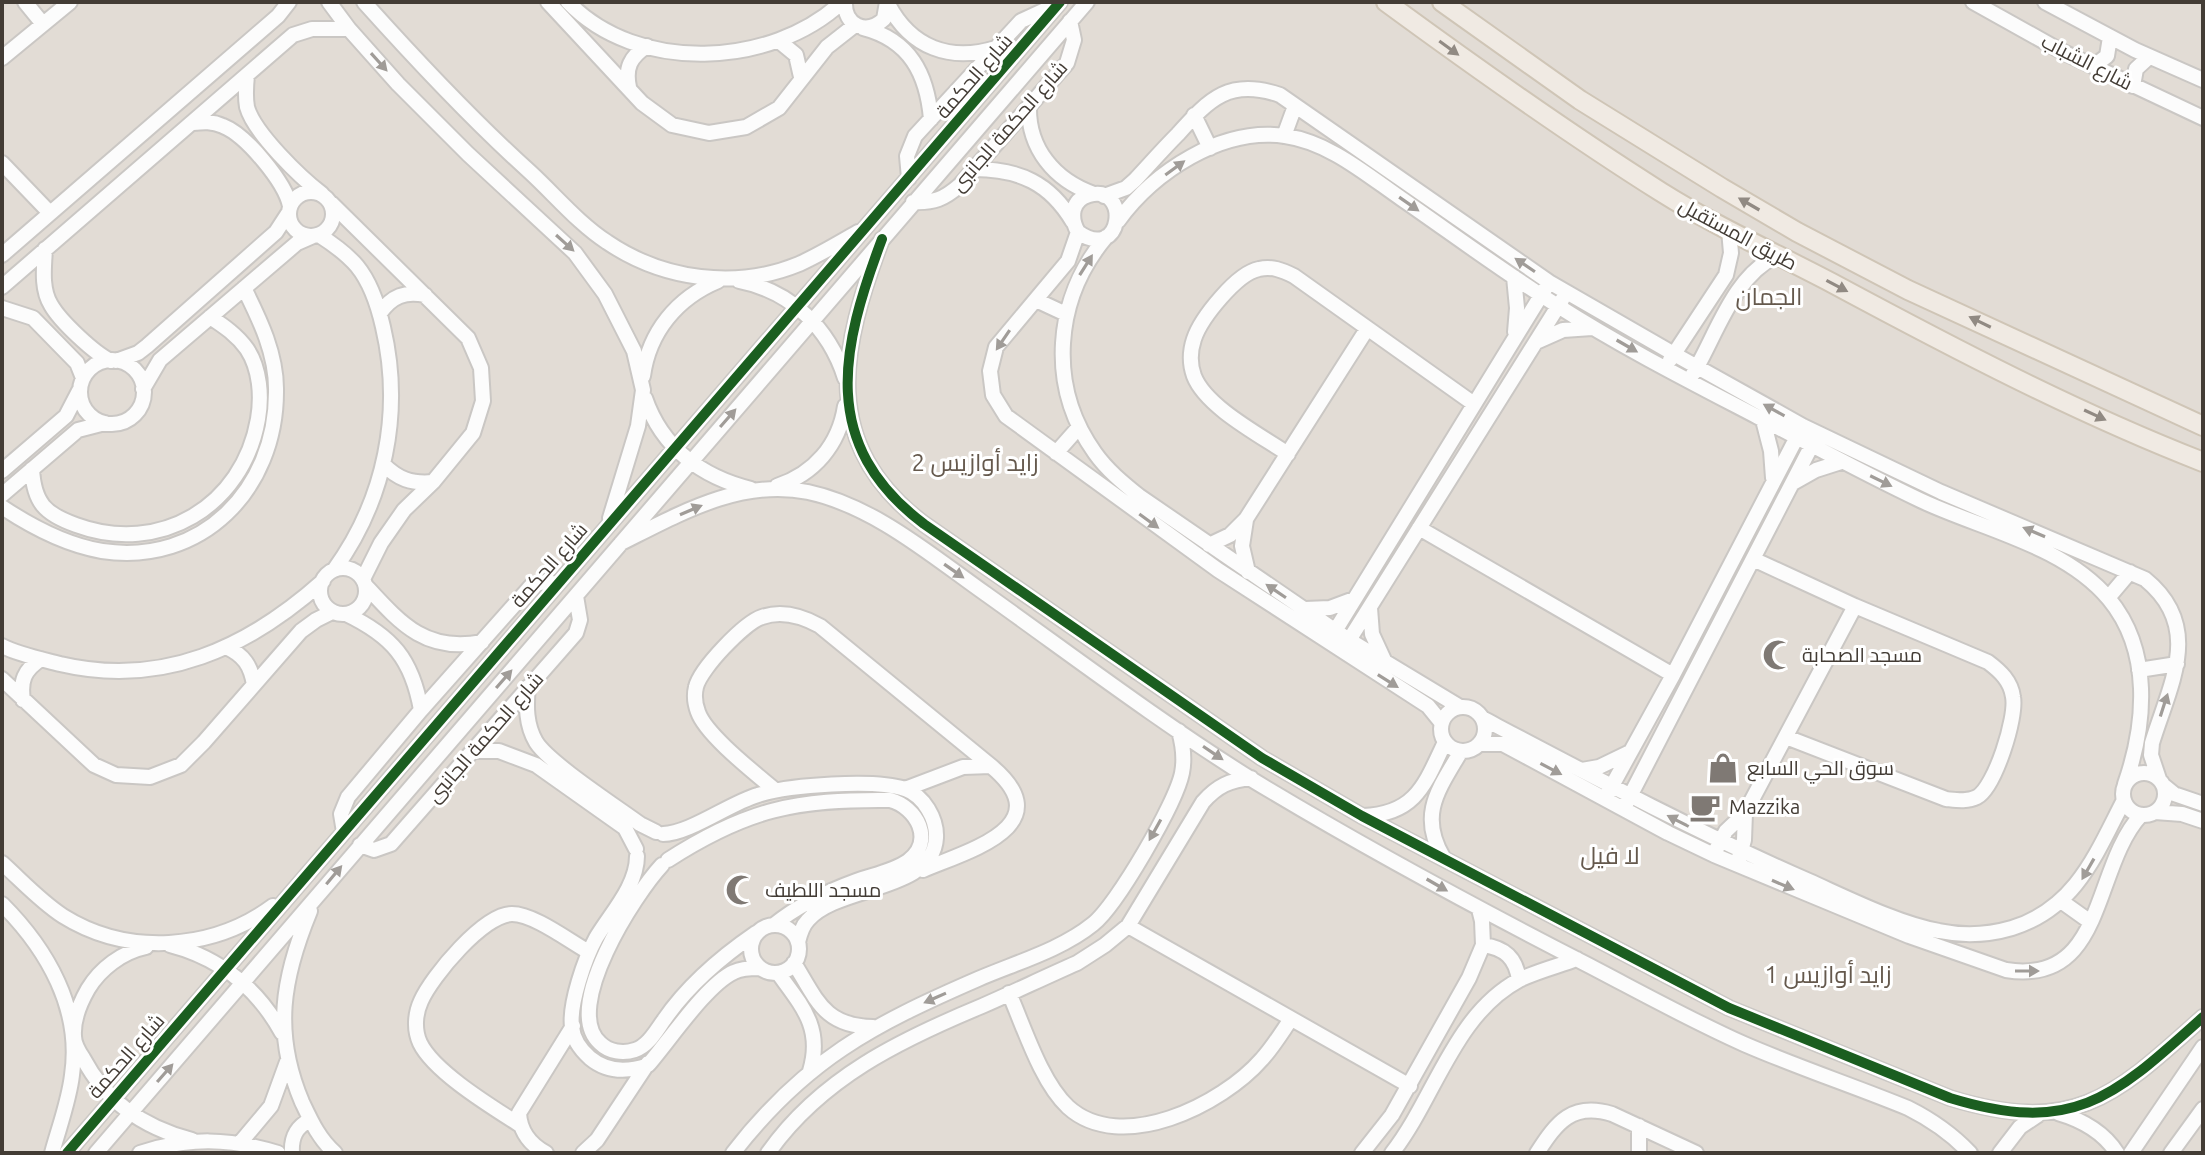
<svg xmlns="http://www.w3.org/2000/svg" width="2205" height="1155" font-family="Ubuntu,Cairo,sans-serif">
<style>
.residential{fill:#e2dcd5}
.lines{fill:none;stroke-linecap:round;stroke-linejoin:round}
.minor-casing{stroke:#cac7c4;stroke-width:18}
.major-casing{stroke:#cfc5b6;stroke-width:22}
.minor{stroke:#fcfcfc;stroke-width:14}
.major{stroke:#f0eae3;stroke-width:18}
.cycleway-casing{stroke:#fff;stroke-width:15}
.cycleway{stroke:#1b5e20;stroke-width:10}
.oneway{fill:#918a83}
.oneway2{fill:#a09c98}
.labels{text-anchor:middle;stroke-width:6;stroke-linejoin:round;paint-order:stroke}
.street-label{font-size:20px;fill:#433c35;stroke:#fff}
.poi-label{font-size:20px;fill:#433c35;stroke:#fff;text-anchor:start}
.quarter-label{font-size:24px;fill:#65594d;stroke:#fff}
</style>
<rect width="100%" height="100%" fill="#eeebe8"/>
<path class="residential" d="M2,2h2201v1151h-2201z"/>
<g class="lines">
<g class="minor-casing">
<path id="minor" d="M25,2l18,22
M329,2l20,27 49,55 70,70 107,99 30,41 29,57 9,39 -5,36 -28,92
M364,2c53,59 107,117 166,170 25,23 49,52 77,70 56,38 129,48 192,22 20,-9 40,-21 59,-32
M548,2l94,101 30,22 37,8 37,-6 33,-19 48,-61 28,-22
M568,2c69,72 203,66 274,0
M845,2c-1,23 21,34 39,17l3,-17
M1973,2l88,49 142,67
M2045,2l90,48 68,30
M888,4c23,44 62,58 108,44
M863,28c47,12 64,46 68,91
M779,41l17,14 5,22
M2,58l68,-56
M2094,66l13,-10 3,-19
M247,75c-1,10 -2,21 0,32 7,26 54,71 75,87
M2133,86l3,-17 13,-12
M629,87c-4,-19 1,-30 18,-41
M1029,106c-1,42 25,74 65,88
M1194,115l16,33
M192,123c11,-1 20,-2 31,3 23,9 62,56 67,80
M1284,136l11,-30
M2,163l48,50
M974,169c45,0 76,14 99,53
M909,178l-2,-22 8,-20 106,-115 37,-17
M289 214a22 22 0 1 1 44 0a22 22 0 1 1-44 0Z
M1104,196l22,-8 9,-8c14,-15 28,-31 43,-46 32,-36 52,-56 102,-39l269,187 125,72 129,72 138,66 204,87c59,48 25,105 7,164l-1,12 8,24
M913,202c21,1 31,-3 47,-17l107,-122 7,-23 -4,-19
M331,203l137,135 13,30 2,33 -10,32 -40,49 -29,28 -23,33 -18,36
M1118,221c36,-49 103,-94 167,-85 44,6 82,39 117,63 52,36 103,74 156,107 64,41 133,76 200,111 54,28 107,57 162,83 61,29 144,45 189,99 43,52 37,125 16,185
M1078,232c45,32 53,-49 11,-37 -18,5 -19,23 -11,37l-10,29 -72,86 -6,24 3,24 13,21 212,154 210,136 13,16
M319,235c14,9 27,18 38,31 14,17 21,39 26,61 20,85 2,173 -49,243
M1106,237c-52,62 -59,149 -11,216 12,17 28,30 44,43l210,144 111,67
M882,239c-41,109 -64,205 42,285l338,234 100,58 367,192 221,90c124,38 164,-1 253,-81
M45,249c-1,18 -4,40 6,56 9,16 44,49 60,56
M2,255l276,-239 11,-14
M1514,277l3,31 -2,24
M739,281c52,10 90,47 106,97
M2,287l291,-252 19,-6h37
M1036,300l30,14
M2,308l31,10 44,45 6,15
M380,313c12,-17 25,-22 45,-18
M1536,342l27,-12 29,-2
M1670,360l56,-85 5,-22 -2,-23
M80 392a32 32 0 1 1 64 0a32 32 0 1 1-64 0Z
M116,361l22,-8 9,-7 129,-114 13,-20
M1693,374c24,-40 40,-98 85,-119
M643,376c6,-44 34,-78 75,-95
M143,389l17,-29 137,-117 16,-7
M645,398c17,50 57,79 106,91
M1763,420l8,31 2,27
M1056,453l23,-26
M1288,454c-28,-19 -82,-47 -94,-78 -4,-11 -4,-25 0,-37 7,-21 43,-66 65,-70 13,-3 23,1 35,7l180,128
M383,464c15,15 28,20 50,18
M32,469c2,34 13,45 44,56 84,31 167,-19 182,-106 4,-23 2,-50 -11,-70 -10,-14 -23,-23 -37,-32
M2,471l64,-55 13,-25
M1793,483l23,-13 25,-8
M777,486c37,-12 62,-41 68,-80
M2,495l76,-65 27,-7
M2,507c30,20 64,38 100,44 100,15 174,-62 174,-159 1,-37 -16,-72 -32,-104
M1246,520l-4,26 6,26
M1419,528l254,147
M621,543c58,-29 120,-65 187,-51 66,14 124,64 178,102 87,62 174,128 265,185 109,66 222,127 335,185 52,27 104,56 158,80 53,23 110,42 164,64 24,12 43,25 62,45
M1209,545l21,-10 16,-16 121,-190
M1753,559l102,47 133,56c12,9 23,19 25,35 4,20 -18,90 -36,100 -10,5 -21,3 -31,2l-160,-62
M320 591a23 23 0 1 1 46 0a23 23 0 1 1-46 0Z
M366,586c35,38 60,67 116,56
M2108,598l22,-26
M1370,608l2,26 12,26
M1305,609l25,-1 24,-9
M346,614c46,22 66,45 75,96
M1332,636l213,-347
M1346,645l216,-345
M2,646c18,9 39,13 58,18 102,24 188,-16 263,-83
M226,647c18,8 25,19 28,38
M2139,670l38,-6
M2,679l92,86 22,10 34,2 31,-12 23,-23 97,-111 15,-11 16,-8
M528,687c-2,19 -2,38 8,55 13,21 81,65 104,82l16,8
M23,700c-3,-19 1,-30 18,-41
M1441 729a22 22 0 1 1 44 0a22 22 0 1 1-44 0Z
M1482,718c108,57 215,114 327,163 38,17 90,43 130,50 24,5 49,4 73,-3 64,-20 84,-74 112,-128
M1479,744h24l165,89 46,22 195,81 97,34c100,16 86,-102 135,-155
M472,751h27l37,14 89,63 11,21
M1582,770l17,-3 31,-15
M2123 794a21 21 0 1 1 42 0a21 21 0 1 1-42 0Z
M2163,785l11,9 29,10
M905,789l58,-22 28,-1c72,60 -24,85 -68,104
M775,790c-20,-17 -69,-55 -77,-78 -3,-8 -4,-17 -2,-25 4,-18 48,-64 66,-70 20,-7 40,-1 58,9l171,140
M1608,793l65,-118 126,-242
M1626,804l189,-365
M2155,812l27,2 21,7
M1363,816c53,-2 62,-32 82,-74
M344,832l-3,-18 7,-17 73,-87 111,-125 13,-3 12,2
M663,834c26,0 67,-31 95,-39 31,-10 117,-16 147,-6 19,7 32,30 31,49 -3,54 -98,47 -128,82 -6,6 -8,14 -10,22
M360,845l14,5 17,-6 185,-211 4,-13 -4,-24
M1717,848l9,-17 19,-18 110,-207
M637,856c0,30 -26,57 -41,82 -11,20 -27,66 -24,89 1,12 9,23 18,31 18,15 38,14 58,7 21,-24 59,-81 86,-93 8,-4 17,-4 25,-4
M1443,857c-25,-43 -4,-68 18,-106
M668,860c79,-51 128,-61 222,-60 27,7 45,41 18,61 -14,10 -35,14 -52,20 -30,11 -58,24 -82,44
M1738,861l6,-21 1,-27
M2,863c20,18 38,38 61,53 64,40 149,35 210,-10
M662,865c-27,29 -101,143 -62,178 9,9 23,11 35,7 13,-4 21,-19 29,-30 24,-35 57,-63 92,-87
M2061,901l28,20
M2,904c45,45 80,105 70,171 -3,26 -13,52 -20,78
M310,911c-28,68 -37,122 -8,191 9,19 17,37 33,51
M751 949a24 24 0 1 1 48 0a24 24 0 1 1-48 0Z
M1128,926l282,160
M170,945c50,13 88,44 112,88
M1483,945c22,3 33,13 36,35
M146,947c-24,5 -46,22 -58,42 -8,14 -15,31 -14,47 0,7 5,16 9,22 23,44 62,70 109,82
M794,963c23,37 30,63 79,64
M778,973c24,33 45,55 32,98
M1009,993c15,34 32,89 59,114 53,48 154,-2 194,-48 11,-12 20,-27 29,-40
M2058,1113c24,7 45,18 59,40
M520,1125c-28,-18 -86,-53 -100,-82 -6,-13 -5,-29 1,-42 11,-25 63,-87 91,-87 22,0 57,27 77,38
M1639,1126v27
M240,1143l31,-37 16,-44
M67,1153l993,-1151
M96,1153l991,-1151
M140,1153c48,-16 90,-15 138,0
M292,1153c-1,-16 4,-26 18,-33
M546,1153c-17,-9 -26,-22 -27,-40l54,-87
M583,1153l14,-13 51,-77
M733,1153c72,-93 139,-128 245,-174 37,-16 83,-29 115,-55 24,-19 83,-121 89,-151 3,-15 1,-28 -3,-42
M768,1153c53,-75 132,-113 214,-147 32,-14 63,-29 95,-43l28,-18 23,-19 75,-124c14,-16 27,-22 48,-24
M1362,1153l30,-38 77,-137 14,-33 -1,-24 -3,-12
M1392,1153c43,-55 62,-138 127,-173 18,-9 39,-14 58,-21
M1537,1153c20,-31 35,-51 75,-39l84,39
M2000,1153l20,-26 18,-12
M2131,1153l72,-106
M2171,1153l32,-44"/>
</g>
<g class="major-casing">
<path id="major" d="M1386,2c90,66 180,130 275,190 54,34 114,61 171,91 121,65 243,129 371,179
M1442,2l138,98 142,88 75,44 111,58 295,136"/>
</g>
<use href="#minor" class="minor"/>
<use href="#major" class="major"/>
<g class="cycleway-casing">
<path id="cycleway" d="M882,239c-41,109 -64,205 42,285l338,234 100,58 367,192 221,90c124,38 164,-1 253,-81
M67,1153l993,-1151"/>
</g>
<use href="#cycleway" class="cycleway"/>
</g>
<defs><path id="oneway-solid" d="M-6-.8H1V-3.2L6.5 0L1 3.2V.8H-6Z" transform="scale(2)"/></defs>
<g class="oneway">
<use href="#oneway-solid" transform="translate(1449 48) rotate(36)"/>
<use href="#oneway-solid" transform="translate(1749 204) rotate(-150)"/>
<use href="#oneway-solid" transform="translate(1837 286) rotate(28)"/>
<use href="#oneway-solid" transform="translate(1980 322) rotate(-154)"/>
<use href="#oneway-solid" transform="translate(2095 415) rotate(25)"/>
</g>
<g class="oneway2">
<use href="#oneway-solid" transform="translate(379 62) rotate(48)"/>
<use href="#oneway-solid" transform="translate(1175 168) rotate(-36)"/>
<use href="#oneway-solid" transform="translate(1409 204) rotate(35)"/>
<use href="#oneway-solid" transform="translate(565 243) rotate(42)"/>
<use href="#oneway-solid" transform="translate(1086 265) rotate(-58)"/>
<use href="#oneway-solid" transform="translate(1525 265) rotate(-146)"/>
<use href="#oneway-solid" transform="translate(1003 340) rotate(124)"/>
<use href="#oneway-solid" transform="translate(1627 346) rotate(30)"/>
<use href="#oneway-solid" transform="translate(1774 410) rotate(-151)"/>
<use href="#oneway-solid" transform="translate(728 418) rotate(-49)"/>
<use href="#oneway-solid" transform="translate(1881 481) rotate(26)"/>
<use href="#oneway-solid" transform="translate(691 510) rotate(-23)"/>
<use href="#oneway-solid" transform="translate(1149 521) rotate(36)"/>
<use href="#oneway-solid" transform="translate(2034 532) rotate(-157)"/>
<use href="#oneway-solid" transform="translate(954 571) rotate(35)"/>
<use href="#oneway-solid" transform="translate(1276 591) rotate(-146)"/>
<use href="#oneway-solid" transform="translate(504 679) rotate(-49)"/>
<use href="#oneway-solid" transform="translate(1388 681) rotate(32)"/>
<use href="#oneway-solid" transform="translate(2164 705) rotate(-72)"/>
<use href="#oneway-solid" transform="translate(1213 753) rotate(34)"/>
<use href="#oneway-solid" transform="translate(1551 769) rotate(28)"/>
<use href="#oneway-solid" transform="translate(1678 821) rotate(-153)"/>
<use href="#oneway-solid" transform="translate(1155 830) rotate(119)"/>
<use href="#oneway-solid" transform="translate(2088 869) rotate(120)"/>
<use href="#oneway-solid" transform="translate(334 875) rotate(-50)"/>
<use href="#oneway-solid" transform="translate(1437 885) rotate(30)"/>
<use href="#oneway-solid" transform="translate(1783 885) rotate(23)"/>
<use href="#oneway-solid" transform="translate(2027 971)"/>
<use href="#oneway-solid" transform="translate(935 998) rotate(156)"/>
<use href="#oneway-solid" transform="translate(165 1073) rotate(-49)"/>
</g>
<defs>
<g id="mosque-bare" transform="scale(2.4)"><path d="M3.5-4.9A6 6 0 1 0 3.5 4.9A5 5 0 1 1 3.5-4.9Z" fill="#7f7974" stroke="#fff" stroke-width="2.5" paint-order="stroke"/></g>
<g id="shop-bare" transform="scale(2.4)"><path d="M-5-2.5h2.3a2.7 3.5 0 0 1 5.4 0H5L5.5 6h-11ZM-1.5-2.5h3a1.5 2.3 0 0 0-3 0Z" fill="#7f7974" stroke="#fff" stroke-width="2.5" paint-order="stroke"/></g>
<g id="cafe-bare" transform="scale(2.4)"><path d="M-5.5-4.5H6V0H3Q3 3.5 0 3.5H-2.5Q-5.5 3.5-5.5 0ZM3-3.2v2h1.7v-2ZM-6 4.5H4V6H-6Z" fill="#7f7974" stroke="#fff" stroke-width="2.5" paint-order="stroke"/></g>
</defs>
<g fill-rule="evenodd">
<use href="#mosque-bare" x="1778" y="655"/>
<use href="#shop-bare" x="1723" y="768"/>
<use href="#cafe-bare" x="1705" y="807"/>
<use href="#mosque-bare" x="741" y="890"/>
</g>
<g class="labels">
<g class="street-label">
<text transform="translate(2087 62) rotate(27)" y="7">شارع الشباب</text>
<text transform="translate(974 76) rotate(-49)" y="7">شارع الحكمة</text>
<text transform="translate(1009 126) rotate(-49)" y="7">شارع الحكمة الجانبى</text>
<text transform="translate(1738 234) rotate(28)" y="7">طريق المستقبل</text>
<text transform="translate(549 565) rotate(-49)" y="7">شارع الحكمة</text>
<text transform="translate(485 737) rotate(-49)" y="7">شارع الحكمة الجانبى</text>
<text transform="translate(126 1056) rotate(-49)" y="7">شارع الحكمة</text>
</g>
<g class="poi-label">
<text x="1802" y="662">مسجد الصحابة</text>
<text x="1747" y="775">سوق الحي السابع</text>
<text x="1729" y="814">Mazzika</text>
<text x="765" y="897">مسجد اللطيف</text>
</g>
<g class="quarter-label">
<text x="1769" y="305">الجمان</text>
<text x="975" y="471">زايد أوازيس 2</text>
<text x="1610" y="864">لا فيل</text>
<text x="1828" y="983">زايد أوازيس 1</text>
</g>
</g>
<rect width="2205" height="1155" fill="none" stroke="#433c35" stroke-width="8"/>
</svg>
